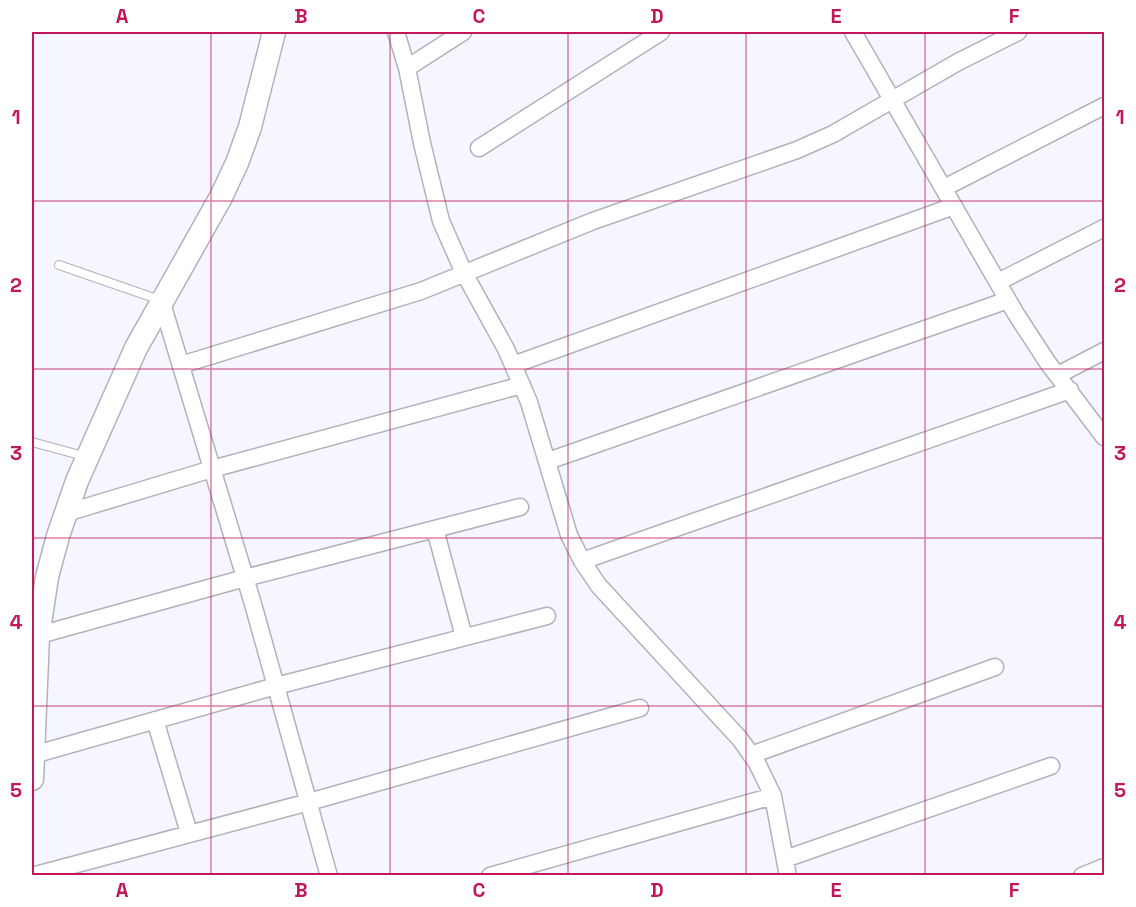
<svg xmlns="http://www.w3.org/2000/svg" width="1136" height="907" font-family="'Space Grotesk',sans-serif">
<style>
.lines{fill:none;stroke-linecap:round;stroke-linejoin:round}
.lane-casing{stroke:#b1b2ba;stroke-width:10}
.street-casing{stroke:#b1b2ba;stroke-width:19}
.secondary-casing{stroke:#b1b2ba;stroke-width:25}
.lane{stroke:#fff;stroke-width:8}
.street{stroke:#fff;stroke-width:16}
.secondary{stroke:#fff;stroke-width:22}
.grid{fill:none;stroke:#c2185b;stroke-width:1.5;stroke-opacity:0.55}
.neatline{fill:none;stroke:#c2185b;stroke-width:2}
.grid-label{font-size:20px;text-anchor:middle;font-weight:bold;fill:#c2185b}
</style>
<rect width="100%" height="100%" fill="#f5f6ff"/>
<g class="lines">
<g class="lane-casing">
<path id="lane" d="M59,265l101,35
M32,442l55,15"/>
</g>
<g class="street-casing">
<path id="street" d="M396,32l11,36 15,75 19,78 23,52 42,76 23,53 40,133 13,26 17,25 141,153 17,24 16,33 15,80
M853,32l163,282 32,49 56,74
M407,68l56,-36
M479,148l182,-116
M944,188l160,-82
M998,282l106,-54
M161,300l92,304 76,272
M181,365l240,-74 172,-70 204,-71 36,-16 125,-72 60,-30
M513,365l441,-159
M1058,375l46,-24
M548,461l460,-161
M66,513l146,-44 310,-84
M435,529l29,108
M582,561l488,-171
M32,637l213,-59 275,-71
M155,720l34,113
M33,755l243,-69 271,-70
M751,755l244,-88
M785,859l266,-93
M32,876l277,-74 331,-94
M490,876l283,-80
M1082,876l22,-9"/>
</g>
<g class="secondary-casing">
<path id="secondary" d="M32,779l6,-143 9,-59 11,-41 19,-55 59,-133 85,-151 16,-34 13,-36 24,-95"/>
</g>
<use href="#lane" class="lane"/>
<use href="#street" class="street"/>
<use href="#secondary" class="secondary"/>
</g>
<path class="grid" d="M211,32v844M390,32v844M568,32v844M746,32v844M925,32v844M32,201h1072M32,369h1072M32,538h1072M32,706h1072"/>
<rect width="1136" height="907" fill="none" stroke="#ffffff" stroke-width="66"/>
<rect x="33" y="33" width="1070" height="841" class="neatline"/>
<g class="grid-label">
<text x="122" y="23">A</text>
<text x="301" y="23">B</text>
<text x="479" y="23">C</text>
<text x="657" y="23">D</text>
<text x="836" y="23">E</text>
<text x="1014" y="23">F</text>
<text x="16" y="124">1</text>
<text x="1120" y="124">1</text>
<text x="16" y="292">2</text>
<text x="1120" y="292">2</text>
<text x="16" y="460">3</text>
<text x="1120" y="460">3</text>
<text x="16" y="629">4</text>
<text x="1120" y="629">4</text>
<text x="16" y="797">5</text>
<text x="1120" y="797">5</text>
<text x="122" y="897">A</text>
<text x="301" y="897">B</text>
<text x="479" y="897">C</text>
<text x="657" y="897">D</text>
<text x="836" y="897">E</text>
<text x="1014" y="897">F</text>
</g>
</svg>
